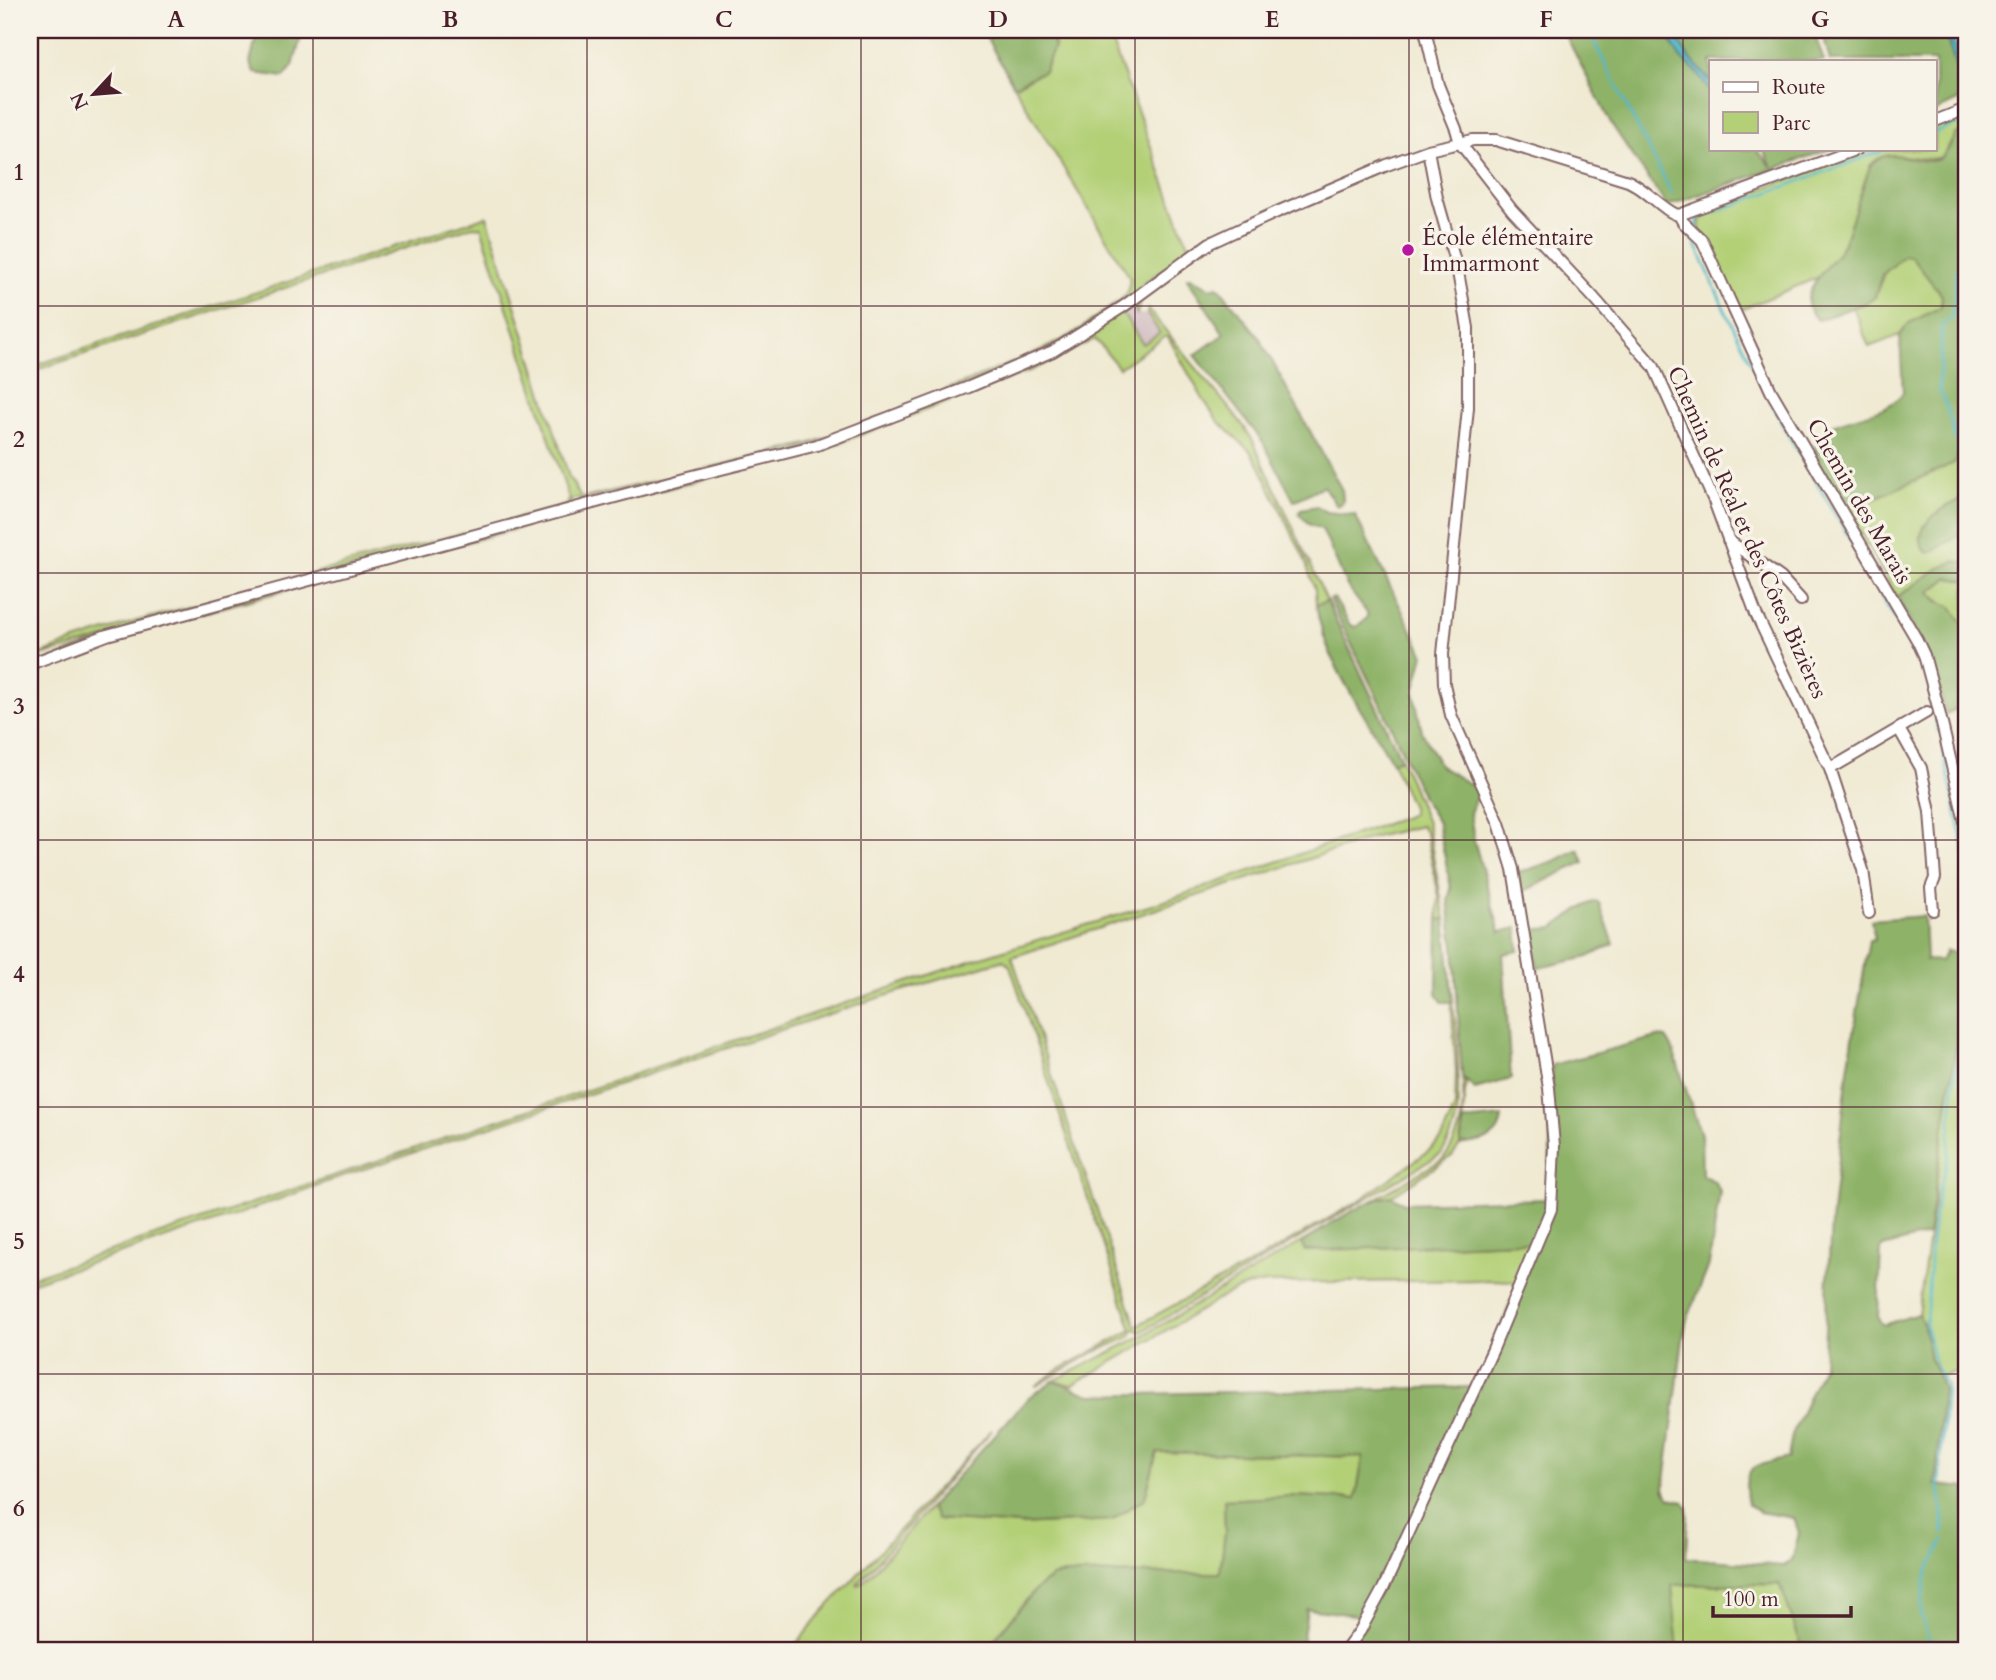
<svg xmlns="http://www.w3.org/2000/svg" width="1996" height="1680" font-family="Cardo,serif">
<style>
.industrial{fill:#d2bec2}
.green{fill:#b3d077;stroke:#7e7851;stroke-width:2}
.forest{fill:#8eb268;stroke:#6c684a;stroke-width:2}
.water{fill:#4cb8c8;stroke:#4b6c7a;stroke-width:2}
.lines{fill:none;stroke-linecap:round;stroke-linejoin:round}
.stream{stroke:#4cb8c8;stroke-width:2.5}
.minor-casing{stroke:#846666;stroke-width:14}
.minor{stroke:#fff;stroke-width:10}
.grid{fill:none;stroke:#4a1f2b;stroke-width:2;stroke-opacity:0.55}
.poi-dot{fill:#b5179e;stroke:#f7f3e8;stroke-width:2.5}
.labels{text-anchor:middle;stroke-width:7;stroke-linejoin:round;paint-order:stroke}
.poi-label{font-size:23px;fill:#4a1f2b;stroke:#f7f3e8;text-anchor:start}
.street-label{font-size:23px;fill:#4a1f2b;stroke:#f7f3e8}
.neatline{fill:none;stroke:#4a1f2b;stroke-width:2.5}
.grid-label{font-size:23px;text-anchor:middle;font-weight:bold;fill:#4a1f2b}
</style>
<rect width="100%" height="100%" fill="#f7f3e8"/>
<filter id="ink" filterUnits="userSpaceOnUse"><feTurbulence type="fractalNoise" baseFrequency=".0143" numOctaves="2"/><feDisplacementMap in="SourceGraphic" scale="14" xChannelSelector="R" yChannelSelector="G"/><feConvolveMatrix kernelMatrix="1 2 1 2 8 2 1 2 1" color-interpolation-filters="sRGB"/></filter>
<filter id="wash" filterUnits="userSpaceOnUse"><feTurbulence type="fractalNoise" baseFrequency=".00686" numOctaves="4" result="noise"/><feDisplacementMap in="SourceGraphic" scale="28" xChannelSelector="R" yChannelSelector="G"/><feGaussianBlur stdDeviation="1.57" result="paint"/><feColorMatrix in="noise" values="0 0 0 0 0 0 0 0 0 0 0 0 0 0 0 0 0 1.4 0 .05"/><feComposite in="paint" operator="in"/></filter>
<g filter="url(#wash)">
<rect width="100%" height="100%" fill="#f0ead3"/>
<path class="industrial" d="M1133,307l4,7h10l13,19 -16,12 -21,-31z"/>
<path class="green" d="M1049,30h58l77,204 5,10 8,5c-16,11 -52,29 -61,43l-66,47 -68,32 -193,74 -229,56 -3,-3 -6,2 1,6 -542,153 39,-16 68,-22 430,-116 2,-6 -88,-272 -8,-1 -443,146v-5l457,-151 82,261 12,20 3,1 228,-55 59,-22 168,-69 31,-16 51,-36 7,-8 2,-14 -116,-192 30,-15 10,-24z
M1966,114v17l-10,3 -14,23c-24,8 -53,-14 -72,9l-26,77 -6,12 -19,22 -81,34 -39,-78 2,-22 170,-62h64v-24z
M1905,255l6,1 31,40 -1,11 -31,16 -10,12 -31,12 -16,-40 22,-10c7,-21 10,-29 30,-42z
M1139,300l1,3 -3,11 -4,-7 -10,7 20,30 17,-11 -13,-19 1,-5 95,116 10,16 74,160 -11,4 -1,-15 -11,-32 -45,-93 -9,-14 -32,-30 -15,-22 -35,-62h-4l-45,31 -24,-29 -63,31 -194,73 -700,187 -38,11 -70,31v-5l82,-31 720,-194 50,-18 172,-71 38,-22z
M1966,446v51l-20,9 -22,20 14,22 28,-17v33l-10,-3 -17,7 -42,29 -59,-103 22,11 94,-42z
M1948,578l18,3v47c-5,-8 -10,-16 -18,-22 -7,-6 -13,-5 -18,-14l1,-3z
M1401,759l26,64 18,96h-7l1,-23 -13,-63 -5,-7 -43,10 -366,121 124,369 125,-68 99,-58 67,-48 14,-12 14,-33 1,-36 -5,-69c7,14 9,99 5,118 -3,12 -8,25 -15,34l-293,174 -7,4 -6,-3 -5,8 -37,16 -55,32 -3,1 23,-16 74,-40 -122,-364 -6,-6 -139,42 -528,176 -101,37 -206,68v-5l961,-324 174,-53 243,-85 4,-3v-6l-20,-45z
M1966,1003v365l-28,10 -8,-19 -7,-37 -5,-8 43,-307z
M1462,1077l4,6 -6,62 -8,11 -61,40 -13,2 -34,19 -38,34 211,-9 14,2 -15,42 -4,-5 -22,-1 -223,3 -20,3 -19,8 -155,91 -20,-4 89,-45 301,-177c19,-21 23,-56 19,-82z
M992,1430l-135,154 2,1 7,-6 64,-72 8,12 81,6 93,-5 33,-22 12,-46 206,5 -7,42 -61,-3 -71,4 1,32 -5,41 -155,1 -13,3 -18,14 -48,59h-195l31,-37z
M1781,1584l22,66h-125l-7,-65z"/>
<path class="forest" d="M258,30h45l-10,36 -9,11 -29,-4 -5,-10z
M982,30h67l5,17 -10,24 -30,15z
M1563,30h100l18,28 14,12 16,22v57h45l16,18 -9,-18h68l-164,57 -57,-84z
M1671,30h142l11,31h-113v21l-23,-26z
M1822,30h122l22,67 -31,15v-51h-105z
M1966,131v315l-12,17 -94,42c-24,-12 -24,-14 -38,-37 -29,-50 42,-46 69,-64 5,-3 9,-8 12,-11l-3,-58 9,-12 32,-16 1,-11 -31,-40 -6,-1 -23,20 -7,22 -7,5 -50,18c-30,-24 14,-53 26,-77l26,-77c22,-26 49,4 71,-8 7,-5 11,-16 15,-24z
M1190,277l20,11 8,-2 41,51 83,153 1,10 -2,4 -4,2 -14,-20 -29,15 -31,-59 -68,-87 29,-21 -37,-56z
M1966,497v34l-37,22 -5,-3c-14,-26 22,-44 42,-53z
M1317,506l9,6 29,3 69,140 -10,37 8,40 18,34 39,24 -9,23 4,27 26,92 17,-4 2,23 -16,3 8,125 -36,10 -13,-12 -8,-132 -6,-44 3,-13 -13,-65 -15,-24 -32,-73 -61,-126 4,-2 16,27 6,2 11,-9v-5l-20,-27 -25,-57 -12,-4 -11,-11 2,-5z
M1956,561l10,3v17l-18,-3 -18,14 8,9 13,5 15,22v65l-2,12 -18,9 -17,-56 -32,-61 42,-29z
M1327,601l74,158 -9,3c-28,-50 -67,-99 -76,-157z
M1576,850h3l5,12 -62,30 -4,-19 39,-13z
M1595,901l4,2 15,41 -26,13 -50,11 -8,-38 23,-2 26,-19z
M1924,916l2,44 15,1 5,-10 20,3v23l-38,258 -45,12 -2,2 -3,67 2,6 4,3 34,-11 5,8 7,37 13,29 -7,97 30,3v162h-163l-23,-66 -108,1 6,65h-290l-39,-14 14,-20 -56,-7 -6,41h-315l48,-59 18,-14 13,-3 155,-1 5,-41 -1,-32 71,-4 61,3 7,-42 -206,-5 -12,46 -33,22 -93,5 -82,-6 -7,-12 99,-110 24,-16c16,4 23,9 38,14l380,-8 8,3 52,-146 -14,-2 -212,9 -4,-8c28,-17 58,-41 90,-47l13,7 145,-4 3,-134 105,-28 9,1 6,9 29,88 1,40 12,6 6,10 -11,74 -23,58 -3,16 -19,150 6,9 13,3 5,7 -2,50 97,8 9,-5 7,-28 -5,-15 -35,-6 -11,-8c-8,-42 8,-37 40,-46l4,-23 31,-70 8,-142 17,-154 21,-129 6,-1 -4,-19z
M1438,919h7l8,83h-11l-5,-9z
M1502,1117c-2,25 -21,24 -42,28l4,-24z"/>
<path class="water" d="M1663,30h8l17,26 23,26v10l-16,-22 -14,-12z
M1944,30h6c8,22 16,41 16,64z"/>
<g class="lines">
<path class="stream" d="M1588,30l84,164
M1920,30l2,7
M1935,133l31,-12
M1696,231l2,-13 190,-69
M1693,238l31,70 41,82
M1966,266l-10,3 -1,29 -4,20 -9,6 -3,64 9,23 12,44 2,20 4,8
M1768,396l21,41 82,137 17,34 29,42 4,13
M1935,717l3,14
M1943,751l23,106
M1944,1533l-5,-48 7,-99 -10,-19 -10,-40 5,-84 6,-43 11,-42 6,-75 12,-77
M1932,1650l-11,-35 5,-40 18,-35"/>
</g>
</g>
<g filter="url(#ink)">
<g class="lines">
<g class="minor-casing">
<path id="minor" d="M1425,30l13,55 18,44 4,14 52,67 82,88 60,69 60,134 42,113 74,155 33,101 6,43
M1935,121l31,-12
M1679,215l4,7 19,18 69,151 146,249 7,15 14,52 28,119
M1728,540l53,38 20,22
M30,664l77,-29 582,-158 128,-32 152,-58 84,-36 71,-45 86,-63 67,-31 110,-47 41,-15 45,-10h23l132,41c17,7 39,33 51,34l178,-66
M1899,729l22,39 9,44 5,66 -4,10 2,22
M1830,769l97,-57
M1346,1650l14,-19 23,-42 110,-240 58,-140 3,-63 -5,-58 -36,-219 -14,-46 -48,-108 -7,-31 -1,-30 25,-246v-80l-10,-56 -21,-74 -9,-48"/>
</g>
<use href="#minor" class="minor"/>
</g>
</g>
<path class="grid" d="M313,30v1620M587,30v1620M861,30v1620M1135,30v1620M1409,30v1620M1683,30v1620M30,306h1936M30,573h1936M30,840h1936M30,1107h1936M30,1374h1936"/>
<circle class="poi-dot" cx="1408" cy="250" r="7"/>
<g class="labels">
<g class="poi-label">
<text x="1422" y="245">École élémentaire<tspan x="1422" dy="26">Immarmont</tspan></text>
</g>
<g class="street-label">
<text transform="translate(1860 501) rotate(60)" y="8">Chemin des Marais</text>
<text transform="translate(1748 532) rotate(66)" y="8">Chemin de Réal et des Côtes Bizières</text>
</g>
</g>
<rect width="1996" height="1680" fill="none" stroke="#f7f3e8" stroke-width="77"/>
<rect x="1709" y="60" width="228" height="91" fill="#f7f3e8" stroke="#b29e9c" stroke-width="2"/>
<rect x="1723" y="82" width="35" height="10" fill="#ffffff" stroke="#b29e9c" stroke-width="2"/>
<text x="1772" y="94" font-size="21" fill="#4a1f2b">Route</text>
<rect x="1723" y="112" width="35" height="21" fill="#b3d077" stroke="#b29e9c" stroke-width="2"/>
<text x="1772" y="130" font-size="21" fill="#4a1f2b">Parc</text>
<g transform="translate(94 94) rotate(244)" stroke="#f7f3e8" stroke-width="5" paint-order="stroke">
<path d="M0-5L12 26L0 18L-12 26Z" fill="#4a1f2b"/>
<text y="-10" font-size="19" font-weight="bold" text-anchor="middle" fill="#4a1f2b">N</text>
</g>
<path d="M1713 1606v10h138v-10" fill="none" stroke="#4a1f2b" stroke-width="3.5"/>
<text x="1723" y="1606" font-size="21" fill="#4a1f2b" stroke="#f7f3e8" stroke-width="5" paint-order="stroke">100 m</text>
<rect x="38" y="38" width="1920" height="1604" class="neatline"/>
<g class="grid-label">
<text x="176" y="27">A</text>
<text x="450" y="27">B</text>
<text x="724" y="27">C</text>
<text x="998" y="27">D</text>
<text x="1272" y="27">E</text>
<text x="1546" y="27">F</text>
<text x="1820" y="27">G</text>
<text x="19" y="180">1</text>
<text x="19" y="447">2</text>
<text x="19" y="714">3</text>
<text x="19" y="982">4</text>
<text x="19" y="1249">5</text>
<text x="19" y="1516">6</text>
</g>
</svg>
